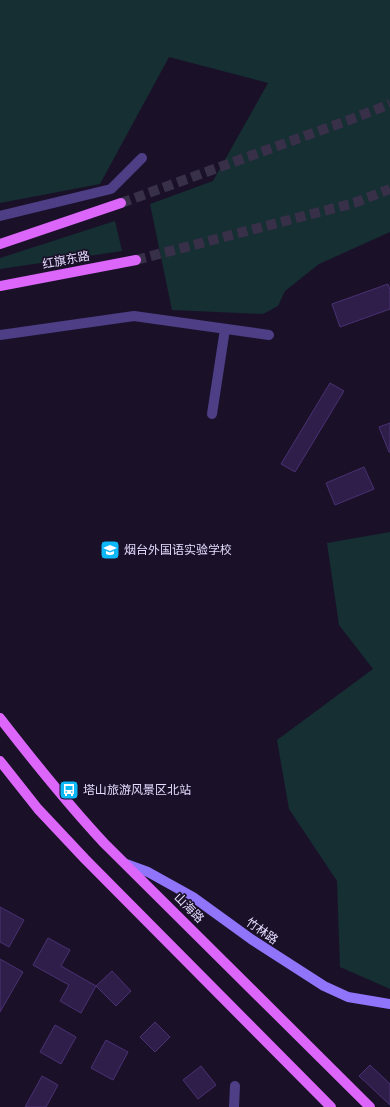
<svg xmlns="http://www.w3.org/2000/svg" width="390" height="1107" font-family="Figtree,'Noto Sans SC',sans-serif">
<style>
.green{fill:#152f33}
.building{fill:#2e1e49;stroke:#4a3174}
.lines{fill:none;stroke-linecap:round;stroke-linejoin:round}
.primary-tunnel{stroke:#382f49;stroke-width:10;stroke-dasharray:10 5;stroke-linecap:butt}
.minor{stroke:#4e3e86;stroke-width:10}
.secondary{stroke:#9075fa;stroke-width:10}
.primary{stroke:#dc66fa;stroke-width:10}
.labels{text-anchor:middle;stroke-width:3.5;stroke-linejoin:round;paint-order:stroke}
.street-label{font-size:12px;fill:#e5dbfe;stroke:#1a1129}
.poi-label{font-size:12px;fill:#e5dbfe;stroke:#1a1129;text-anchor:start}
</style>
<rect width="100%" height="100%" fill="#1a1129"/>
<path class="green" d="M0,0h390v232l-71,32 -34,27 -7,15 -15,8 -91,-4 -22,-106 63,-23 55,-98 -99,-26 -69,127 -100,19z
M115,221l7,30 -122,18v-11z
M390,532v457l-50,-22 -3,-86 -48,-72 -12,-69 96,-71 -34,-44 -12,-82z"/>
<path class="building" d="M388,284l2,6v19l-50,18 -8,-23z
M330,383l14,8 -49,81 -14,-8z
M390,423v29h-1l-10,-25z
M364,467l10,22 -39,16 -9,-22z
M0,907l24,13 -15,27 -9,-5z
M48,938l22,12 -9,16 35,20 -15,27 -21,-12 9,-16 -36,-20z
M0,959l23,13 -23,40z
M112,971l19,20 -15,15 -20,-20z
M155,1022l15,15 -15,15 -15,-15z
M55,1025l21,12 -15,27 -21,-12z
M106,1040l22,12 -15,28 -22,-12z
M370,1065l20,19v21l-31,-29z
M201,1066l15,19 -18,14 -15,-19z
M42,1076l16,9 -12,22h-21z"/>
<g class="lines">
<path class="primary-tunnel" d="M121,203l228,-83 41,-16
M136,260l218,-57 36,-14"/>
<path class="minor" d="M0,216l111,-27 31,-31
M0,335l134,-19 135,19
M212,414l13,-85
M234,1107l1,-21"/>
<path class="secondary" d="M126,864l22,8 45,25 58,42 73,47 24,11 42,7"/>
<path class="primary" d="M0,244l121,-41
M0,286l136,-26
M0,718c34,44 66,84 104,125l266,264
M0,761l38,48 47,50 246,248"/>
</g>
<defs>
<g id="school-square" transform="scale(1)"><rect x="-9" y="-9" width="18" height="18" rx="4" fill="#0eb7f6" stroke="#1a1129"/><path d="M0-5L7-2L0 1L-7-2ZM-4 1L0 2.5L4 1V4Q0 6-4 4Z" fill="#fff"/></g>
<g id="bus-square" transform="scale(1)"><rect x="-9" y="-9" width="18" height="18" rx="4" fill="#0eb7f6" stroke="#1a1129"/><path d="M-5-6H5V4H4V6H2V4H-2V6H-4V4H-5ZM-3.5-4V0h7V-4ZM-3.5 1.2v1.5H-2V1.2ZM2 1.2v1.5H3.5V1.2Z" fill="#fff"/></g>
</defs>
<g fill-rule="evenodd">
<use href="#school-square" x="110" y="550"/>
<use href="#bus-square" x="69" y="790"/>
</g>
<g class="labels">
<g class="street-label">
<text transform="translate(66 260) rotate(-11)" y="4">红旗东路</text>
<text transform="translate(189 908) rotate(45)" y="4">山海路</text>
<text transform="translate(262 931) rotate(35)" y="4">竹林路</text>
</g>
<g class="poi-label">
<text x="124" y="554">烟台外国语实验学校</text>
<text x="83" y="794">塔山旅游风景区北站</text>
</g>
</g>
</svg>
